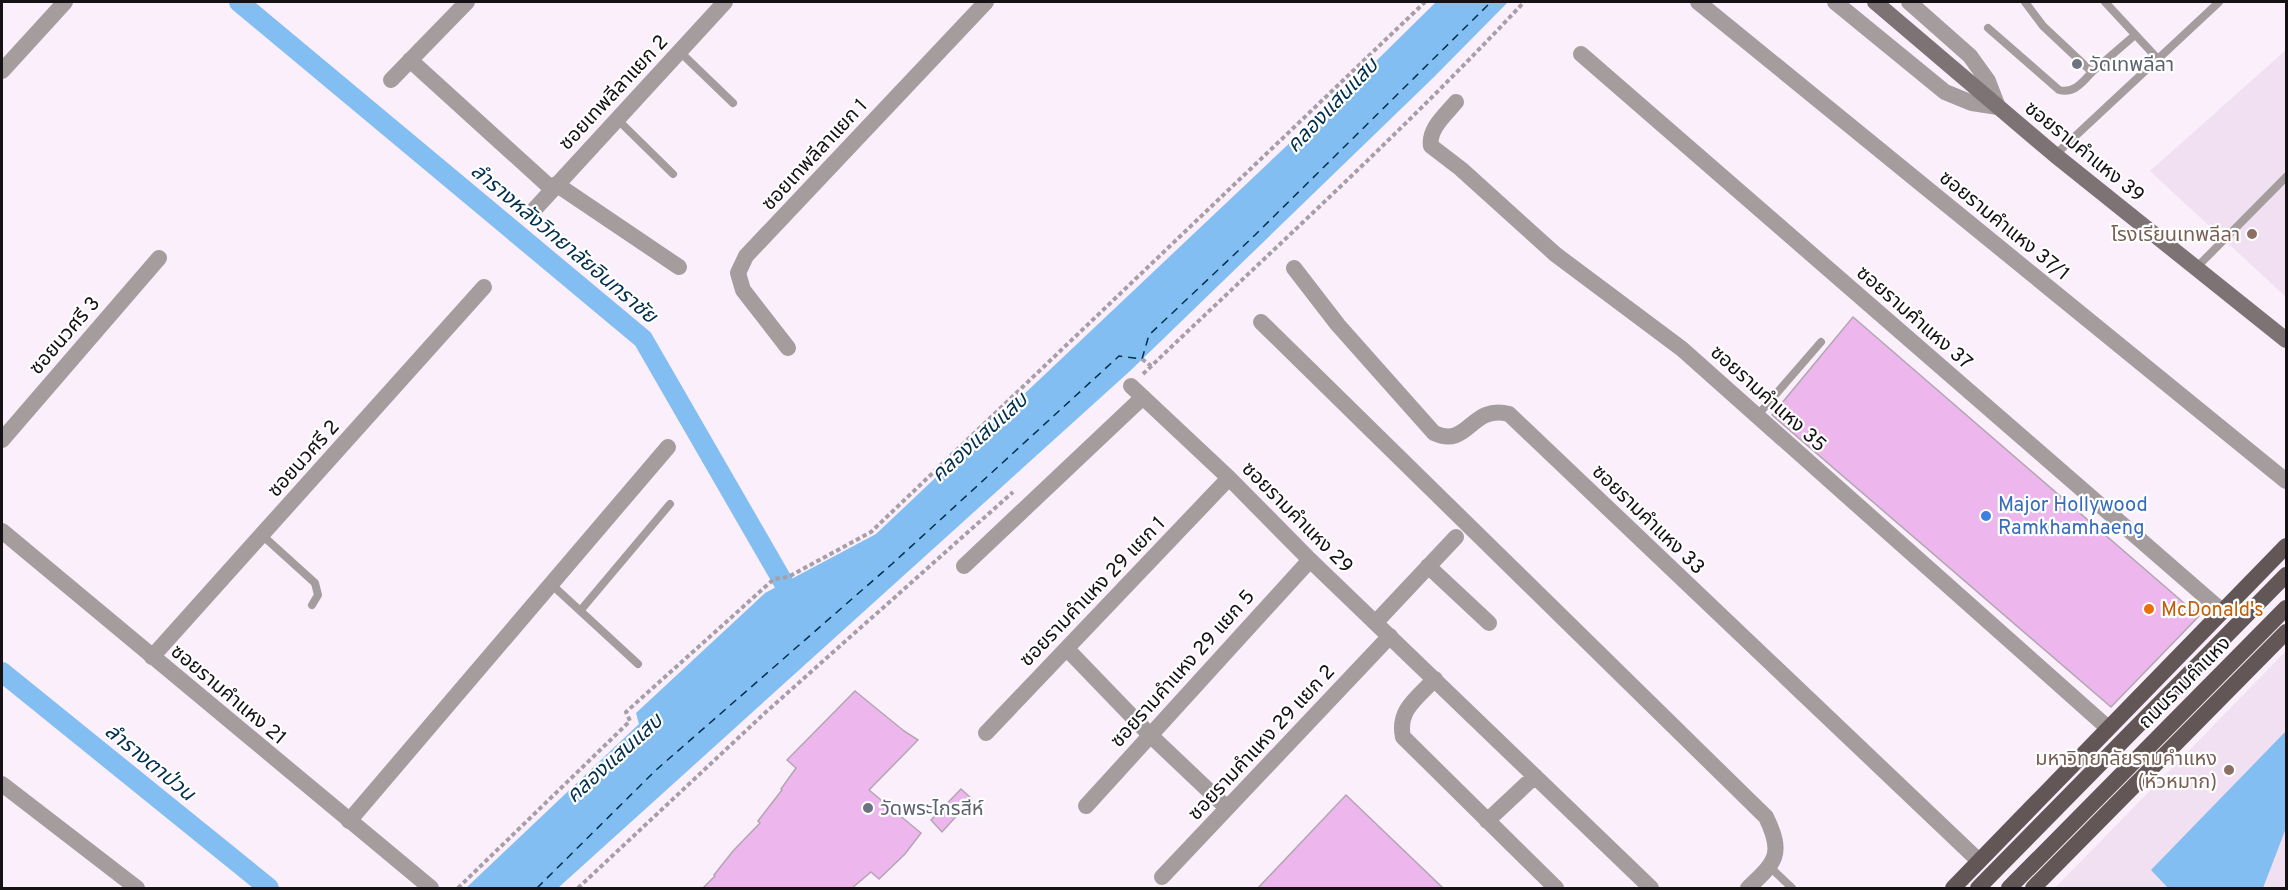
<svg xmlns="http://www.w3.org/2000/svg" width="2288" height="890" font-family="Overpass,'Noto Sans Thai',sans-serif">
<style>
.built{fill:#f1e0f1}
.water{fill:#82bef1}
.lines{fill:none;stroke-linecap:round;stroke-linejoin:round}
.canal{stroke:#82bef1;stroke-width:20}
.ferry{stroke:#002f4f;stroke-width:1.5;stroke-dasharray:8 6;stroke-linecap:butt}
.building{fill:#edb7ee;stroke:#b1a6b1;stroke-width:1.5}
.path{stroke:#a79ea7;stroke-width:4;stroke-dasharray:4.5 3;stroke-linecap:butt}
.service{stroke:#a49c9d;stroke-width:8}
.minor{stroke:#a49c9d;stroke-width:16}
.tertiary{stroke:#a49c9d;stroke-width:16}
.secondary{stroke:#7d7374;stroke-width:16}
.primary{stroke:#625657;stroke-width:16}
.worship-dot{fill:#6b7280;stroke:#fff;stroke-width:2}
.education-dot{fill:#8d6e63;stroke:#fff;stroke-width:2}
.shop-dot{fill:#3f7fe0;stroke:#fff;stroke-width:2}
.food-dot{fill:#e8710a;stroke:#fff;stroke-width:2}
.labels{text-anchor:middle;stroke-width:4.5;stroke-linejoin:round;paint-order:stroke}
.worship-label{font-size:20px;fill:#5b616d;stroke:#fff;text-anchor:start}
.street-label{font-size:20px;fill:#151115;stroke:#fff}
.education-label{font-size:20px;fill:#785e54;stroke:#fff;text-anchor:end}
.shop-label{font-size:20px;fill:#366cbe;stroke:#fff;text-anchor:start}
.food-label{font-size:20px;fill:#c56008;stroke:#fff;text-anchor:start}
.water-label{font-size:21px;font-style:italic;fill:#002f4f;stroke:#fff}
</style>
<rect width="100%" height="100%" fill="#fbeffb"/>
<path class="built" d="M2286,50v247l-136,-126z
M2286,651v237h-231z"/>
<path class="water" d="M1436,2h72l-74,75 -304,294 -572,517h-92l173,-164 -3,-11 129,-120 111,-59 493,-466z
M2286,731v97l-23,60h-95l-17,-18z"/>
<g class="lines">
<path class="canal" d="M239,2l404,337 154,267
M2,672l267,216"/>
<path class="ferry" d="M537,888l119,-118 236,-206 227,-208 23,3 7,-24 106,-100 236,-233"/>
</g>
<path class="building" d="M1853,317l346,299 -88,91 -339,-292z
M855,691l49,40 14,9 -49,50 52,43 -16,21 -26,25 -8,-7 -19,16h-149l12,-12 -1,-1 19,-24 27,-28 -2,-2 24,-31 -1,-1 15,-21 -9,-8z
M961,789l11,10 -30,33 -11,-12z
M1346,795l97,93h-185z"/>
<g class="lines">
<path class="path" d="M1142,359l9,7
M1143,374c128,-123 260,-242 381,-372
M458,888l172,-167 -4,-9 148,-133 14,-2 83,-45 554,-530
M578,888l189,-177 246,-219"/>
<path class="service" d="M2105,2l52,56
M1988,28l71,62c15,4 24,-8 33,-18l-49,-46 -18,-24
M679,51l54,52
M2092,72l43,-37
M617,119l56,55
M2055,155l164,-153
M2196,268l90,-91
M1757,416l64,-74
M262,535l53,48 3,12 -6,10
M551,584l87,80
M580,611l90,-107
M1771,868l21,20"/>
<path class="minor" d="M1698,2l588,479
M1835,2l110,90 27,11 26,4 -10,-26 -18,-25 -61,-54
M1581,54l641,557
M410,60l142,129
M2,71l63,-69
M391,80l76,-78
M1456,102c-10,12 -28,27 -25,44l30,23 94,85 127,95 426,379
M556,184l123,83
M533,211l192,-209
M1294,268l44,57 96,108c35,16 36,-29 75,-19l470,447
M1261,322l505,495c18,37 10,45 -18,71
M788,348l-45,-58 -5,-17 8,-17 240,-254
M1131,386l98,92 81,82 341,328
M2,440l157,-182
M964,566l179,-169
M1428,566l61,57
M1376,622l80,-85
M1067,649l82,85 78,74
M152,657l332,-370
M1435,679c-17,18 -38,31 -32,58l153,151
M986,733l243,-255
M2,784l135,104
M1086,806l224,-246
M349,821l319,-374
M1487,821l48,-45
M1162,877l228,-241"/>
<path class="tertiary" d="M2,531l429,357"/>
<path class="secondary" d="M1875,2l180,153 231,185"/>
<path class="primary" d="M1953,888l333,-342
M1978,888l308,-313
M2009,888l277,-280
M2033,888l253,-256"/>
</g>
<g class="worship-dot">
<circle cx="2077" cy="64" r="6"/>
<circle cx="868" cy="808" r="6"/>
</g>
<g class="education-dot">
<circle cx="2252" cy="234" r="6"/>
<circle cx="2229" cy="770" r="6"/>
</g>
<circle class="shop-dot" cx="1986" cy="516" r="6"/>
<circle class="food-dot" cx="2149" cy="609" r="6"/>
<g class="labels">
<g class="worship-label">
<text x="2089" y="71">วัดเทพลีลา</text>
<text x="880" y="815">วัดพระไกรสีห์</text>
</g>
<g class="street-label">
<text transform="translate(613 92) rotate(-47)" y="7">ซอยเทพลีลาแยก 2</text>
<text transform="translate(2085 151) rotate(39)" y="7">ซอยรามคำแหง 39</text>
<text transform="translate(814 154) rotate(-47)" y="7">ซอยเทพลีลาแยก 1</text>
<text transform="translate(2005 225) rotate(39)" y="7">ซอยรามคำแหง 37/1</text>
<text transform="translate(1915 317) rotate(41)" y="7">ซอยรามคำแหง 37</text>
<text transform="translate(64 335) rotate(-49)" y="7">ซอยนวศรี 3</text>
<text transform="translate(1769 398) rotate(42)" y="7">ซอยรามคำแหง 35</text>
<text transform="translate(303 458) rotate(-48)" y="7">ซอยนวศรี 2</text>
<text transform="translate(1298 517) rotate(45)" y="7">ซอยรามคำแหง 29</text>
<text transform="translate(1649 519) rotate(44)" y="7">ซอยรามคำแหง 33</text>
<text transform="translate(1092 591) rotate(-46)" y="7">ซอยรามคำแหง 29 แยก 1</text>
<text transform="translate(1182 668) rotate(-48)" y="7">ซอยรามคำแหง 29 แยก 5</text>
<text transform="translate(2184 682) rotate(-45)" y="7">ถนนรามคำแหง</text>
<text transform="translate(229 694) rotate(40)" y="7">ซอยรามคำแหง 21</text>
<text transform="translate(1261 742) rotate(-47)" y="7">ซอยรามคำแหง 29 แยก 2</text>
</g>
<g class="education-label">
<text x="2240" y="241">โรงเรียนเทพลีลา</text>
<text x="2217" y="765">มหาวิทยาลัยรามคำแหง<tspan x="2217" dy="23">(หัวหมาก)</tspan></text>
</g>
<g class="shop-label">
<text x="1998" y="511">Major Hollywood<tspan x="1998" dy="23">Ramkhamhaeng</tspan></text>
</g>
<g class="food-label">
<text x="2161" y="616">McDonald's</text>
</g>
<g class="water-label">
<text transform="translate(1332 105) rotate(-46)" y="7">คลองแสนแสบ</text>
<text transform="translate(564 243) rotate(40)" y="7">ลำรางหลังวิทยาลัยอินทราชัย</text>
<text transform="translate(979 437) rotate(-42)" y="7">คลองแสนแสบ</text>
<text transform="translate(614 758) rotate(-42)" y="7">คลองแสนแสบ</text>
<text transform="translate(150 762) rotate(39)" y="7">ลำรางตาป่วน</text>
</g>
</g>
<rect width="2288" height="890" fill="none" stroke="#151115" stroke-width="6"/>
</svg>
